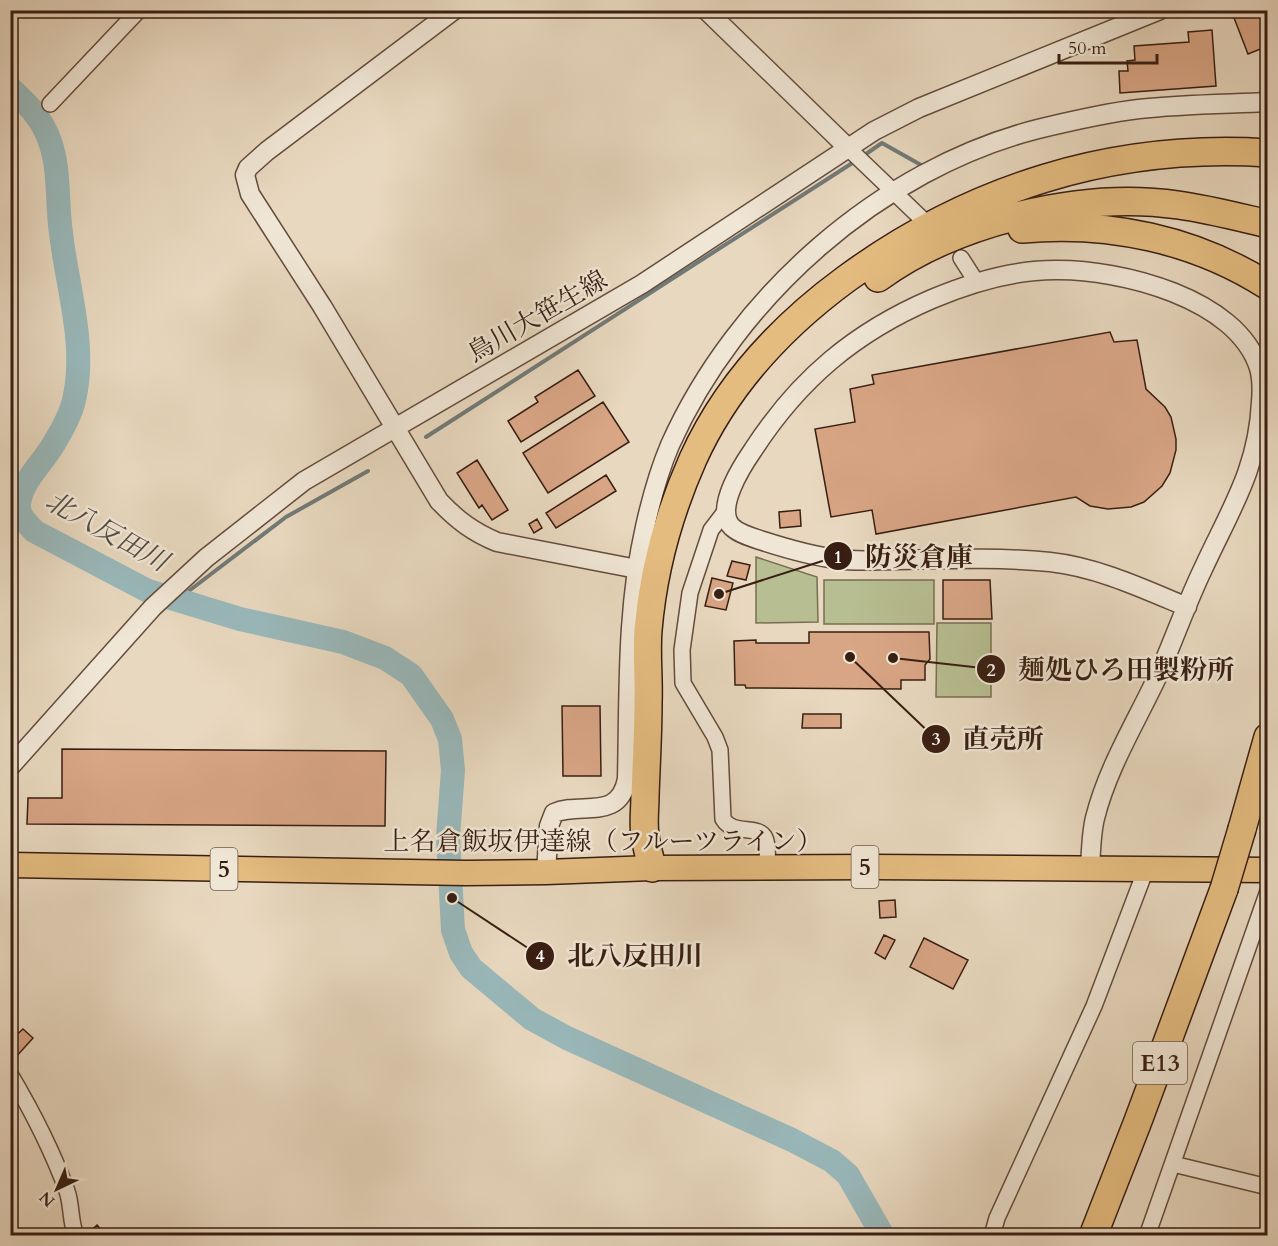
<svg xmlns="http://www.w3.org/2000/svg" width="1278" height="1246" font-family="Cardo,'Noto Serif JP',serif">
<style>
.green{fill:#b7be91;stroke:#786e52;stroke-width:1.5}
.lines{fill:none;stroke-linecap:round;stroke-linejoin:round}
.stream{stroke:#727a77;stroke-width:4}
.river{stroke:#99b8ba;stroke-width:24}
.building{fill:#d8a585;stroke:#381e12;stroke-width:1.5}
.minor-casing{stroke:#644c3d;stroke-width:18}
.tertiary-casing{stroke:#644c3d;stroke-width:21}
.primary-casing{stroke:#381e12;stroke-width:27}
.motorway-casing{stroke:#381e12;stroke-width:30}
.minor{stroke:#f0e6d5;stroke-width:15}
.tertiary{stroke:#f0e6d5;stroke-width:18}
.primary{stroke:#e4bc80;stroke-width:24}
.motorway{stroke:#e4bc80;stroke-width:27}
.motorway-bridge-casing{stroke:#381e12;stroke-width:30;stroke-linecap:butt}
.motorway-bridge{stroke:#e4bc80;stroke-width:27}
.labels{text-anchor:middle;stroke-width:5;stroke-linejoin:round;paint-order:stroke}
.shield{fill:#f0e6d5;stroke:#6f5a4c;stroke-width:1.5}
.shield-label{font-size:24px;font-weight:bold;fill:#381e12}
.street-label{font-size:26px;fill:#381e12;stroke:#f0e6d5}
.water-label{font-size:27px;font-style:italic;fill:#554c44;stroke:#f0e6d5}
.leader{fill:none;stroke:#381e12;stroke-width:2}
.callout-dot{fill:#381e12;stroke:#f0e6d5;stroke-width:2}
.mark-label{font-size:18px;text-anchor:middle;font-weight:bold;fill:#fff}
.callout-label{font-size:27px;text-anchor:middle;font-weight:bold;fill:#381e12;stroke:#f0e6d5;stroke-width:5;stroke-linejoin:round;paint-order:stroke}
</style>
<rect width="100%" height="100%" fill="#e8d8bf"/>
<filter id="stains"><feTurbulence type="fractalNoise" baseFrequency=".00333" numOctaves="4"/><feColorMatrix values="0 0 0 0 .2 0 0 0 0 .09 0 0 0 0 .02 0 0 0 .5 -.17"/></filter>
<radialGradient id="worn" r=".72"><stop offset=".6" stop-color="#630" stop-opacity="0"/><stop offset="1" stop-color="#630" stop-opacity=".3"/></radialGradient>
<path class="green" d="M756,557l61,20 1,45 -62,1z
M824,580h110v44h-110z
M937,623h54v74h-55z"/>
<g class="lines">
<path class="stream" d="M863,156l19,-13 39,22
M426,437l431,-277
M177,600l109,-83 82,-46"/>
<path class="river" d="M10,88c15,14 29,27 37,46 14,31 9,66 14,99 6,54 26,112 13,167 -3,14 -13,32 -21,45 -11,19 -32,37 -34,59 -1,12 8,19 15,27l114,60 92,28 103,23 42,16 26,17 31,44 8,20 3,31 -5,67 5,93 8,23 10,15 61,51 35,19 225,102 40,21 16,14 35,61"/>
</g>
<path class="building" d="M1231,10h37v36l-20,8z
M1212,30l4,56 -96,7 -1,-22h9l-1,-10 8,-1 -1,-14 55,-4 -1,-10z
M1110,332l4,10 23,-2 9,49 19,18 6,10 5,22v11l-6,23 -8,13 -18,16 -13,5 -23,2 -18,-3 -14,-9 -200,37 -4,-24 -41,7 -16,-88 40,-7 -5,-33 24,-5 -2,-9z
M578,370l17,26 -74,46 -13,-21 30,-19 -3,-5z
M603,402l26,40 -81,51 -25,-40z
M477,460l31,50 -16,10 -10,-15 -3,3 -22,-35z
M606,475l10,16 -60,37 -10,-15z
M800,510l1,16 -21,2 -1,-16z
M537,519l5,9 -8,5 -5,-9z
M732,561l18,4 -4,15 -19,-4z
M712,578l21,5 -7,27 -21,-4z
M943,580h47l2,39h-49z
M809,632h120l1,27 -5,6v15h-24v9l-155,-1 -1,-3h-10l-1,-44 22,-1v3h53z
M562,706h38l1,70h-38z
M803,714h38v14h-39z
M62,749l324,2 -1,75 -358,-2 1,-26h34z
M895,900l1,17 -16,1 -1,-17z
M884,935l11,5 -10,19 -10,-6z
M924,938l44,22 -15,29 -43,-22z
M23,1029l10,9 -18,20 -5,-4v-13z
M97,1225l10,11 -21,-1z"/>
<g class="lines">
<g class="minor-casing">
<path id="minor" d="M50,104l89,-94
M847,147l74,71
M961,258l16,25
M727,509l-16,21 -21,63 -8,57 1,33 32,54 5,13 3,69c10,17 36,5 42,19 4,9 2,21 2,30
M10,1074c22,37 42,76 57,117 5,14 3,31 9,45
M1173,1164l95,23
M992,1236l5,-18 97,-212 52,-137
M1147,1236l121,-345"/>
</g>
<g class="tertiary-casing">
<path id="tertiary" d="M454,10l-187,141 -19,17 -3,7 5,19 72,112 117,195c18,19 34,31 58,41l140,27
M706,10l141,137
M10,767l143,-160 53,-49 98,-77 338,-197 232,-153 45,-23 241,-98
M1090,869c1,-16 1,-35 5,-51 13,-52 43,-99 65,-147 15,-34 27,-69 43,-102 27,-59 55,-100 58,-167 1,-11 1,-23 -2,-34 -22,-70 -139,-99 -204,-98 -41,0 -85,13 -123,29 -77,33 -133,80 -179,151 -11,16 -39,59 -21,77 7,7 22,11 31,14 25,8 49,15 74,18 20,3 40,1 60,1 51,-1 102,-3 153,2 47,5 94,27 137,45
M546,872l3,-46 5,-13c27,-12 65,9 73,-34 2,-84 -1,-169 18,-252 6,-27 14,-56 25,-82 66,-148 210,-276 368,-316 33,-8 67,-16 101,-20 42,-5 86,-5 129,-7"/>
</g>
<g class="primary-casing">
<path id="primary" d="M10,865l456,8 80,-1 106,-4 220,-1 396,3"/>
</g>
<g class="motorway-casing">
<path id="motorway" d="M1022,229c85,-8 173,10 246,57
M878,278c78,-57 205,-87 300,-73 30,4 60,12 90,19
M1242,829l26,-92
M652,868c-2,-11 -6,-22 -7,-33 -2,-12 0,-26 0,-39 1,-31 3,-62 3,-94 1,-24 -2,-48 0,-72 5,-59 21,-117 45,-171 33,-73 89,-133 153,-180 124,-91 267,-136 422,-126
M1093,1236l45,-115 86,-232"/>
</g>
<use href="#minor" class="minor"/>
<use href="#tertiary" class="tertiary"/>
<use href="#primary" class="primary"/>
<use href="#motorway" class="motorway"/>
<g class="motorway-bridge-casing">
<path id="motorway-bridge" d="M1224,889l18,-60"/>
</g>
<use href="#motorway-bridge" class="motorway-bridge"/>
</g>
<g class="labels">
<g class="shield">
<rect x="851.5" y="846" width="27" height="42" rx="4.5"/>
<rect x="210.5" y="848" width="27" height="42" rx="4.5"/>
<rect x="1133" y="1042" width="54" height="42" rx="4.5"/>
</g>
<g class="shield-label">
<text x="865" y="875">5</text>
<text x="224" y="877">5</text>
<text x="1160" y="1071">E13</text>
</g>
<g class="street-label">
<text transform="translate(537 316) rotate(-30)" y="9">鳥川大笹生線</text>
<text x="603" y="850">上名倉飯坂伊達線（フルーツライン）</text>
</g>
<g class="water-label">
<text transform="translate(107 531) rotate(29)" y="9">北八反田川</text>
</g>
</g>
<path class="leader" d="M719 594L838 556M893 658L991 669M850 657L936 739M452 898L540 956"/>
<g class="callout-dot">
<circle cx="719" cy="594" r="6"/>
<circle cx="893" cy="658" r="6"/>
<circle cx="850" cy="657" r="6"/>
<circle cx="452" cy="898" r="6"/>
<circle cx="838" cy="556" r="15"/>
<circle cx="991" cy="669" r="15"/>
<circle cx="936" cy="739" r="15"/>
<circle cx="540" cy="956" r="15"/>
</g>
<g class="mark-label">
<text x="838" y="563">1</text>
<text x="991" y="676">2</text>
<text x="936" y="745">3</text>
<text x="540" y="962">4</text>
</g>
<g class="callout-label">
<text x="919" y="566">防災倉庫</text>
<text x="1126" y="679">麺処ひろ田製粉所</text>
<text x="1003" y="748">直売所</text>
<text x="635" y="965">北八反田川</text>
</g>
<rect width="1278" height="1246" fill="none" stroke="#e8d8bf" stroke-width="36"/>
<rect x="12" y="12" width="1254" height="1222" fill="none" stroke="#381e12" stroke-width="3"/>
<rect x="18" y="18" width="1242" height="1210" fill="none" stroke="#381e12" stroke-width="1.5"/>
<g transform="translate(57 1189) rotate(224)" stroke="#f0e6d5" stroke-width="4.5" paint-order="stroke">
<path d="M0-4.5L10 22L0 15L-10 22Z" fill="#381e12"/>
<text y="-9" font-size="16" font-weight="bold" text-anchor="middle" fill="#381e12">N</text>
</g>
<path d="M1059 54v9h98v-9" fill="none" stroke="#381e12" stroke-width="3"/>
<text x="1068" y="54" font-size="18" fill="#381e12" stroke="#f0e6d5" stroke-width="4.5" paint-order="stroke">50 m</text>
<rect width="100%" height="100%" filter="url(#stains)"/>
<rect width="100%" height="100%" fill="url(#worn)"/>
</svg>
